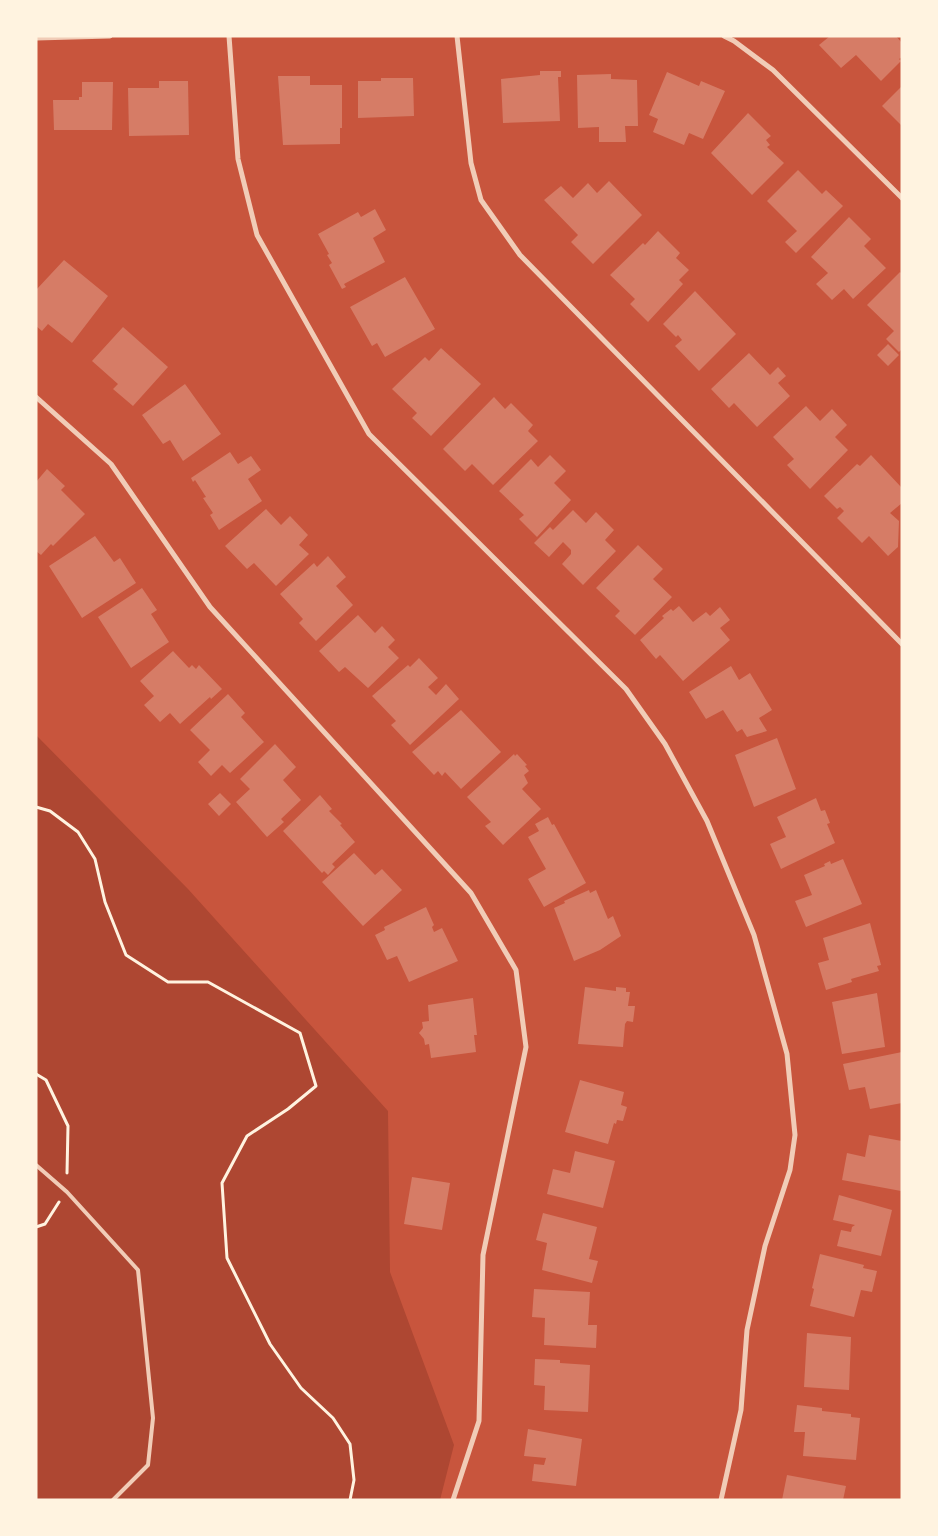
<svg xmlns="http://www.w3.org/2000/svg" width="938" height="1536" font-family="'DM Sans',sans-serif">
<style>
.green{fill:#ae4732}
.building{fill:#d67c66}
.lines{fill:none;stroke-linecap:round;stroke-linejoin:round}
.path{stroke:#fff3e0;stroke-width:3}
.service{stroke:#f1ccb7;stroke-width:4}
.minor{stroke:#f1ccb7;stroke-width:5}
</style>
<rect width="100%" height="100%" fill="#c8553d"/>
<path class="green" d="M36,735l152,154 200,222 2,161 64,173 -14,55h-404z"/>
<path class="building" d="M830,36h66l6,7v14l-3,2 2,2 -20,20 -25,-26 -15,13 -22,-23z
M540,71h21v6h-3l2,44 -57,2 -2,-44 39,-4z
M667,72l32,14 2,-5 24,10 -22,48 -14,-6 -5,12 -31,-13 5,-13 -9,-4z
M611,74v5l26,1 1,46h-13l1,16h-27v-15l-21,1 -1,-53z
M278,76h32v9h32v43h-2v16l-57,1z
M381,78h32l1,38 -56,2v-37h23z
M159,81h29l1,54 -60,1 -1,-48h31z
M82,82h31l-1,48h-58l-1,-30h26v-3h3z
M902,86v40l-20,-20z
M748,113l23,23 -5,4 4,5 -3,2 17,16 -32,32 -41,-42z
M798,170l24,24 4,-4 17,16 -47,47 -11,-11 12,-11 -30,-30z
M609,181l33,34 -49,49 -22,-22 7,-7 -34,-35 17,-14 12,12 15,-15 9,10z
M375,209l11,21 -13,8 12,24 -41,22 2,3 -4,2 -13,-24 3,-2 -5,-8 2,-1 -11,-20 40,-22 3,5z
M849,217l22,22 -7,7 22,22 -33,31 -9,-10 -12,11 -16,-16 12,-11 -17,-16z
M658,231l22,22 -4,5 13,12 -10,10 4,4 -35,38 -18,-18 5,-5 -25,-24 33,-32 2,2z
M64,260l44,36 -36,47 -24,-19 -6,7 -6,-5v-36z
M900,272l2,2v75l-3,3 -13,-13 8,-8 -27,-26z
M405,277l30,52 -50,28 -8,-14 -5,3 -22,-39z
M695,291l41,43 -37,37 -24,-25 7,-6 -4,-5 -2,2 -13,-13z
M123,327l45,40 -35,39 -20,-17 5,-5 -26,-23z
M888,344l11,11 -11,11 -11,-11z
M441,348l40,36 -50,52 -19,-18 5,-5 -25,-24 33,-32 4,4z
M749,353l21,22 8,-8 8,9 -8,7 12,13 -33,31 -23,-24 -5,5 -18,-19z
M185,384l36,50 -38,27 -13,-21 -7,4 -21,-29z
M494,397l11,12 6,-6 22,22 -5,6 10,10 -45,44 -21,-21 -7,7 -22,-22z
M806,406l14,15 12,-12 15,16 -12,12 13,13 -38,39 -23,-24 7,-6 -21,-22z
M230,452l8,12 13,-8 10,14 -13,9 14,22 -43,29 -9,-15 3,-2 -10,-15 3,-1 -11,-17 -2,2 -2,-4z
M550,455l16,16 -12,12 17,17 -34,37 -18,-18 5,-4 -25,-24 32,-32 7,8z
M871,455l31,33v15l-12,10 9,8 -1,26 -10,9 -19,-20 -7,7 -25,-25 7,-7 -4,-4 -3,2 -13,-13 33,-32 3,2z
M47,469l18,17 -4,4 24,24 -32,32 -2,-2 -10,11 -5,-4v-69z
M266,509l15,16 9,-9 18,19 -9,10 10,9 -33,32 -22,-23 -7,6 -22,-23z
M573,510l13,13 10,-11 18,18 -9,10 11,11 -33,34 -21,-21 9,-10v-4l-8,-8 -14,15 -15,-14 16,-16 3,3z
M95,536l19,26 6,-4 16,25 -54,35 -33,-52z
M638,545l25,24 -10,10 19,18 -37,38 -20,-19 5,-5 -24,-23z
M328,556l18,21 -10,9 17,19 -37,36 -17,-18 4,-4 -23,-25 34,-31 3,4z
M142,588l15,22 -6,4 18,28 -38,26 -33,-51z
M679,606l14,16 13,-10 4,4 10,-9 10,13 -10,8 10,12 -47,41 -23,-26 -4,4 -16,-19 24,-22 -2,-2 9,-7 2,2z
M358,615l17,18 7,-7 13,14 -7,7 11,11 -31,30 -23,-21 -6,5 -20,-21z
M173,651l16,17 3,-3 4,4 3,-4 23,24 -11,10 -1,-2 -30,27 -10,-11 -10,9 -16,-17 10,-9 -14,-15z
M419,658l19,20 -10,9 8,8 10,-11 13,15 -49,46 -19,-20 5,-4 -24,-25 36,-31 2,2z
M731,666l8,14 11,-7 22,37 -13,8 8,13 -20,6 -5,-8 -5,3 -14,-22 -17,9 -17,-27z
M228,694l17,19 -4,4 23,25 -34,31 -8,-8 -11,11 -13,-14 12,-12 -20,-20z
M461,710l40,42 -40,37 -16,-17 -3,4 -4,-5 -4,4 -22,-23z
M777,738l19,51 -42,18 -19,-52z
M275,744l21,23 -13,13 18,20 -20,19 3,3 -17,15 -31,-35 14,-13 -10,-10z
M514,754l1,2 2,-2 10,11 -2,1 4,5 -5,4 4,8 -6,6 19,20 -38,36 -18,-19 6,-4 -24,-25z
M220,793l11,11 -12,12 -11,-12z
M320,795l12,14 -3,2 13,13 -2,1 15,17 -23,22 3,3 -7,8 -4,-4 -2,2 -39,-42z
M816,798l5,13 4,-1 5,13 -3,1 8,19 -54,26 -11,-25 16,-7 -9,-20z
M548,817l4,8 2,-1 32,59 -42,24 -16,-28 18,-10 -18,-32 11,-6 -4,-7z
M354,853l21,22 7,-6 20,21 -39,36 -41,-44z
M843,859l19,45 -56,23 -11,-26 17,-6 -8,-20 21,-9 -1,-2 6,-3 1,3z
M589,890l1,3 6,-3 12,29 5,-3 8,20 -21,14 -26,11 -20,-53 11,-5 -1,-2z
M426,907l8,18 -2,2 2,5 8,-4 16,33 -49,21 -12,-26 -10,4 -12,-25 10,-5 -1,-3z
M870,923l11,42 -4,1 2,5 -28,8 1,3 -26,8 -8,-27 11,-3 -6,-22z
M585,987l31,4v-4l10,1v4h4l-2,14h7l-2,16 -6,-1 -2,3 -2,23 -45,-3z
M877,993l8,54 -43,7 -10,-52z
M473,998l4,37h-3l2,17 -45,6 -2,-14 -4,1 -1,-6 -5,-6 4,-5 -1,-6 7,-1 -1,-16z
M902,1052v51l-32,6 -5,-22 -16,3 -6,-26z
M580,1080l44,12 -3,13 6,2 -4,14 -6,-1 -1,4 -2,-1 -6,21 -43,-12z
M869,1135l33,6 -1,50 -59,-11 5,-27 18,4z
M575,1151l40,10 -12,47 -56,-14 6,-25 17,4z
M412,1177l38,6 -8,47 -38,-6z
M839,1195l53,15 -11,46 -44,-10 4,-16 10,2 1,-5 3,-2 -22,-5z
M543,1213l54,14 -8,32 9,2 -6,22 -50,-13 5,-27 -11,-3z
M820,1254l44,11 -1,3 14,3 -5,21 -11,-2 -7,27 -44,-11 4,-17 -2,-1z
M534,1289l56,3 -2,33h9l-1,23 -52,-3 1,-27 -13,-1z
M807,1333l44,4 -2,53 -45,-3z
M535,1359l25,1v3l30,2 -2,47 -44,-2 1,-24 -11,-1z
M797,1405l25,3v3l29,3v3l9,1 -4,42 -53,-4 2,-24h-11z
M528,1429l54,10 -6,47 -44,-5 2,-17 10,1 2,-7 -22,-2z
M787,1475l59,11 -3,14h-61z"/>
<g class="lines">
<path class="path" d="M36,807l14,4 28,21 17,27 10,43 21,53 42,27h40l92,51 16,53 -28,23 -41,27 -25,47 5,75 43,86 31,44 32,30 17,26 4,36 -4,20
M36,1074l10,6 22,46 -1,47
M36,1227l9,-3 14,-22"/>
<path class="service" d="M36,1165l31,27 71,78 15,148 -5,47 -35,35"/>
<path class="minor" d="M229,36l9,123 19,76 112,199 257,255 39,55 42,77 47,114 33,119 8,81 -5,35 -25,76 -18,84 -6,80 -20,90
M457,36l14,127 10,37 39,55 382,389
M724,36l10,5 39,29 129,128
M36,38l74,-2
M36,397l75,67 99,143 261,286 45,77 10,77 -43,208 -4,166 -26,79"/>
</g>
<rect width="938" height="1536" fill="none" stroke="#fff3e0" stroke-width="75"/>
</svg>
